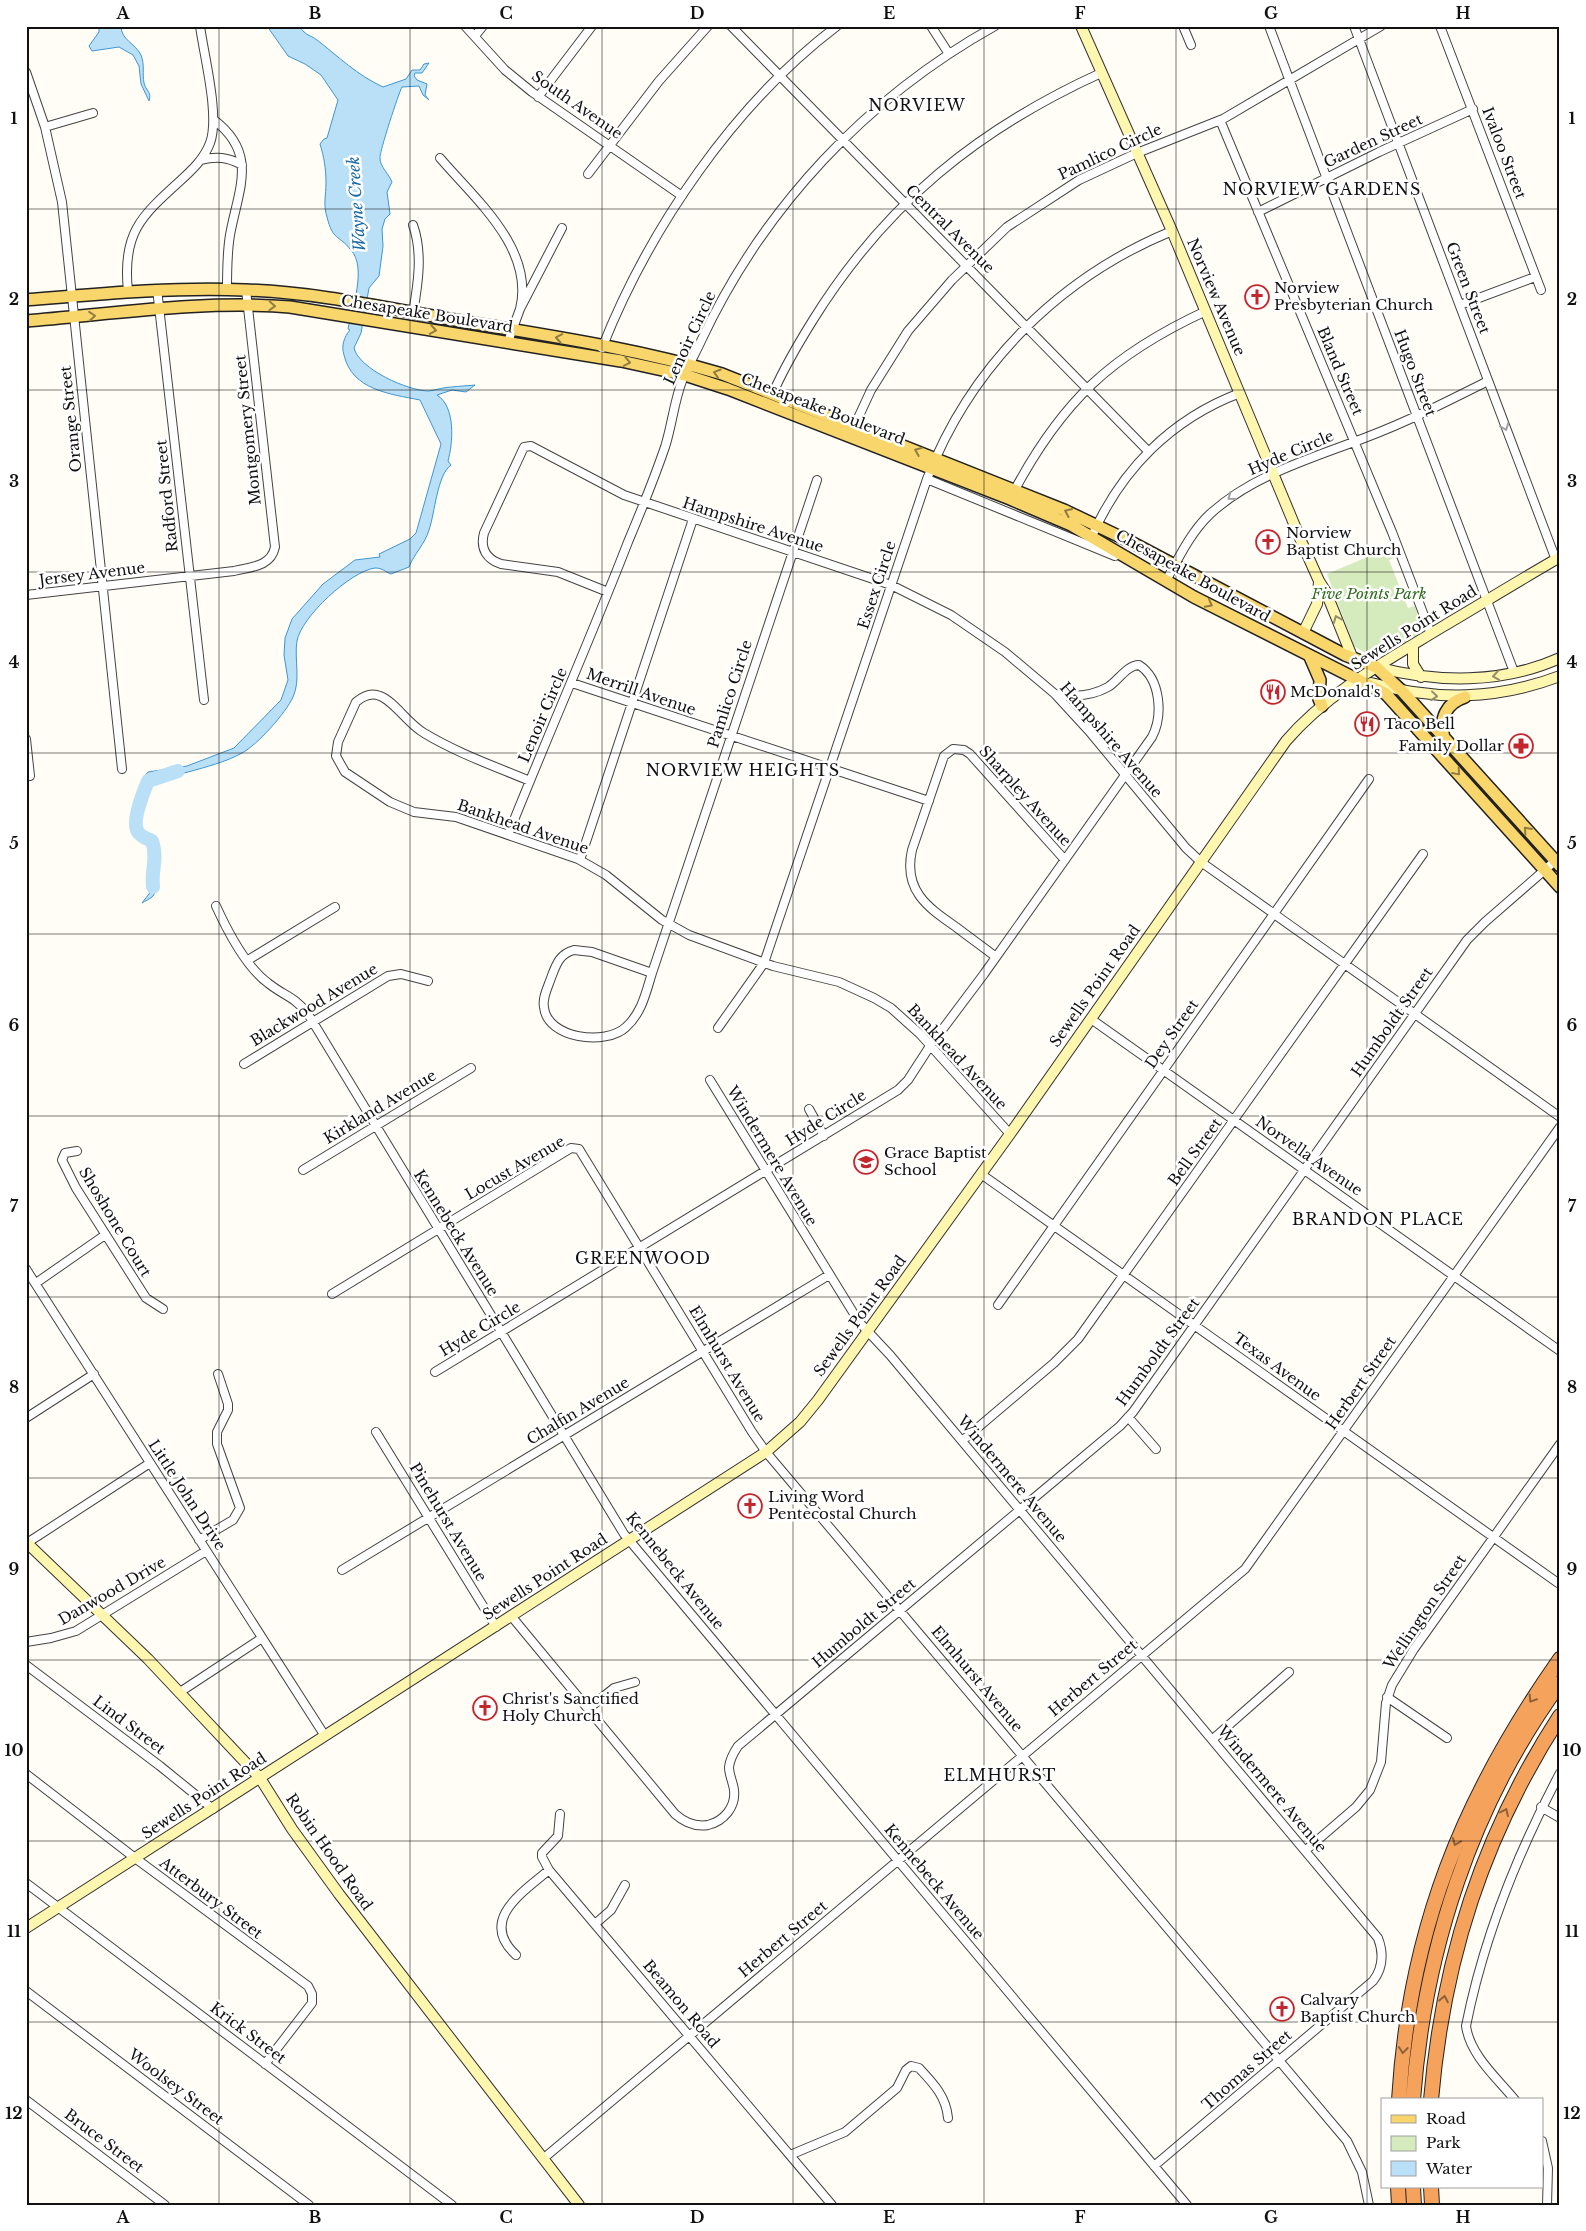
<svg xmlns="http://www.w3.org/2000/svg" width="1586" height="2231" font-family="'Libre Baskerville',serif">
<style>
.green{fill:#d5ebbd}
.water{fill:#b9e0f7;stroke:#3f96cf}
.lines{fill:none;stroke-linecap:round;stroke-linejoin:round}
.river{stroke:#b9e0f7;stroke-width:14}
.street-casing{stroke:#444;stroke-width:10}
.secondary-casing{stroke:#333;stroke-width:12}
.primary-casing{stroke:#222;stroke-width:14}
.highway-casing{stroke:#222;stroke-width:16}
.street{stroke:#fff;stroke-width:8}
.secondary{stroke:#fff6b0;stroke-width:10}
.primary{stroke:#f9d66b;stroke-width:11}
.highway{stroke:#f5a25d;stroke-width:14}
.oneway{stroke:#917d42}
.oneway2{stroke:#a0a0a0}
.oneway3{stroke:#948f68}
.oneway4{stroke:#8e613b}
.grid{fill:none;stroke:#111;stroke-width:1;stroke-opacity:0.55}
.labels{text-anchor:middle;stroke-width:5;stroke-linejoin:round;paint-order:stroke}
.street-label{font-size:15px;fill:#111;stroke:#fff}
.poi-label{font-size:15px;fill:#111;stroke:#fff;text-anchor:start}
.park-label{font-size:15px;font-style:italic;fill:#2f6b1f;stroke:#fff}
.neighbourhood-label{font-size:16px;letter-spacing:1px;fill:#111;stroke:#fff}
.water-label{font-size:16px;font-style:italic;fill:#1768a6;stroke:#fff}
.neatline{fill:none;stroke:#111;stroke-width:2}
.grid-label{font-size:16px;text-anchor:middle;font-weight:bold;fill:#111}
</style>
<rect width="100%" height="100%" fill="#fffdf5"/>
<path class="green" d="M1391,547l4,10 -6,3 19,48 7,-2 7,24 -2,4c-12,7 -30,21 -44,21 -7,1 -16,-5 -22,-9l-27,-72z"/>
<path class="water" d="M99,26h22c0,14 14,17 20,29 4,10 1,18 3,28 2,8 8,9 5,18l-8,-17 -2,-18 -6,-11 -14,-8 -27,4 -3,-5 10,-14z
M267,26h32c8,11 10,8 18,14 22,17 40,35 66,47l23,-8 6,-9h8l4,-6 5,-1 -7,10h-7l-1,3 3,4 10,4 -2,11 4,5 -6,-5 -4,-9 -17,1c-3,5 -23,66 -22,71 0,9 9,16 12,24l-5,10 3,22 -5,5 -3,10 1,17 -4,30 -10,12 -8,45 -7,15c5,21 54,43 75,43 7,-1 15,-4 23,-4 7,-1 15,-1 23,-2l-9,7 -14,-2 -15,5c19,12 16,48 11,66l3,4c-14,10 -16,48 -22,65 -4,14 -15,24 -20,37l-18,7c-6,-2 -8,-6 -16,-6 -24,3 -74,49 -78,73 -3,18 4,39 -4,56 -7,16 -36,48 -51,56 -16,9 -36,14 -54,19 -22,6 -25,0 -45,16l-3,45h-2l4,7 13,4c5,7 4,45 -2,52 -3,3 -8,5 -11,7l10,-13 2,-32 -3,-11 -14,-9c-3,-18 -3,-51 11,-66l39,-6 47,-18 47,-48 7,-20 -4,-25 1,-17 7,-19 31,-35 32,-24 25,-3 -1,-3 31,-15 6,-6 25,-89 -21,-44c-30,-6 -68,-10 -76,-45 -3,-9 0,-18 6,-25l-2,-1c4,-21 19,-61 3,-79 -13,-16 -18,-9 -24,-33 -4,-12 -1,-22 -1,-34 0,-14 -2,-26 -6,-39l4,-5 3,-1 11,-38 -17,-25 -16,-11 -17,-8z"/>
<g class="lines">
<path class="river" d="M153,887c-2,-18 5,-28 -1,-46 -4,-2 -11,-4 -14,-9 -7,-10 6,-41 10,-51l30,-10"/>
<g class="street-casing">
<path id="street" d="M465,26l40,44 27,22 150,104
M731,26l417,425
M931,26l18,28
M1183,26l8,19
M1269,26l245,646
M1354,26l202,534
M1440,26l101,264
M475,36l8,-10
M26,72l19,55 17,75 60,567
M538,97l54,-71
M214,120c45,34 24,70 16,115 -3,18 -3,36 -3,54
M1220,120l172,412 39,102
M45,127l48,-14
M440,158c35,41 95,91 80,151
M201,160c15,-4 27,-3 41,5
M588,174l71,-93 49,-55
M1258,212l121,-60 94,-43
M413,225c10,28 5,59 0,88
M157,289l47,411
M128,291c-6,-57 12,-74 52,-110 12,-11 24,-22 30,-38 10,-27 -6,-87 -10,-117
M1460,305l75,-28
M508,342l12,-33 42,-81
M602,348c47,-119 132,-244 235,-322
M773,393c11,-25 25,-49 40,-73 72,-116 165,-191 288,-247
M853,429l18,-39 37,-59 44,-51 55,-53 72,-47 58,-27 86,-34 158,-93
M927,479l188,77
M1013,493c49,-92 98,-138 193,-182
M1092,536c29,-66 79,-117 148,-143
M1166,581c13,-24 25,-49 44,-67 44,-40 103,-56 157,-77 42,-16 81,-36 121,-56
M608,592l-50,-20 -57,-8c-15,-5 -21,-16 -17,-31l40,-86 7,-1 93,49 267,90 60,30 54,37 50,42 34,37 97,117 15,14 359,255
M26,595l208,-24c16,-4 37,-4 41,-24l-29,-257
M572,683l357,118
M26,739l4,37
M530,781c-36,-15 -73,-28 -106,-48 -16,-9 -30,-32 -44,-37 -9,-4 -17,0 -24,6l-18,40 -2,14 9,16 45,30 24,10 42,5 122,42 28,16 56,45 27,15 84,31 66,16 35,16 17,10 29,26 90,100
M508,835c39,-98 82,-195 120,-293 13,-31 26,-63 37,-95 7,-22 9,-45 17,-66 5,-13 13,-27 19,-40 62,-133 165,-243 294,-315
M580,860l113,-341
M216,906c11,24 30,61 52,77 16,13 26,13 40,31l316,520 563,671
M574,950l18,2 60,21c-6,19 -10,40 -26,54 -20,19 -79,12 -82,-20 -2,-9 4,-20 7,-29 5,-13 8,-24 23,-28z
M996,957c-13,-10 -27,-20 -40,-30 -29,-20 -53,-37 -44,-77l32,-94 9,-7 11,1 6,4 95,106
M248,960l87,-53
M652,973l165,-493
M1091,1019l469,332
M718,1028l46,-65 163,-484c44,-114 133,-202 245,-248
M244,1064l144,-88 13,-2 27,7
M710,1080l149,242 31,33 488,583c6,16 5,30 -5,43l-219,185
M809,1109l15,27
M77,1151l-12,2 -3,7 14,28 70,110 17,11
M303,1170l168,-102
M981,1174l577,409
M26,1269l299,467
M36,1283l69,-48
M332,1294l239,-146 8,1 173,283 14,20 581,689 15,31 7,33
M998,1305l371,-526
M435,1372l463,-282 10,-10 22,-34 54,-72 168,-237c11,-21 9,-58 -13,-72 -12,0 -21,16 -31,22 -16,9 -36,10 -53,7
M1128,1417l28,32
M26,1418l68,-44
M376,1432l120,195
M962,1441l92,-78 24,-24 345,-485
M199,1540l34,-20 7,-12 -23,-64v-12l11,-22v-6l-10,-30
M27,1543l123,-80
M342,1570l487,-295
M512,1617l163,197c10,9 20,13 33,11 16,-4 28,-18 26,-35 -1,-8 -5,-15 -5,-23 1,-8 5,-15 9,-21l382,-320 13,-14 334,-472 18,-18 70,-61
M26,1642l25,-4 25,-7 130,-80
M26,1665l134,101 53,43
M180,1692l82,-54
M1387,1697l60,41
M588,1709l26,-21 21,-6
M1213,1739l76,-67
M26,1774l109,84 173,128 4,8v9l-47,61
M1541,1807l19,11
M560,1814l-2,22 -16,17v4l7,13 283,335
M1306,1850l50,-43 14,-17 11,-28 5,-59 6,-18 22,-36 146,-205
M26,1883l426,322
M595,1924l16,-14 14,-25
M516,1955c-38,-35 7,-63 33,-85
M26,1991l283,214
M26,2100l139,105
M1515,2100c-18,-22 -45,-45 -49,-74 18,-90 51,-172 94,-253
M1542,2141l6,27 -1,37
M790,2155l55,-23 52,-44 9,-18 5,-4 8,2c14,15 27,28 29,50
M544,2158l701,-589 315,-442"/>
</g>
<g class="secondary-casing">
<path id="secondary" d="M1081,26l91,205 130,312 17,38 7,11 27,67
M1303,633l14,-29 2,-22
M1413,645v19l8,13
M1376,667c61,16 126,17 184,-9
M1371,683c65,18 126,17 189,-7
M26,1542l122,117 112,119 32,51 47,65 240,311
M26,1928l740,-476 34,-30 18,-22 192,-266 276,-393c42,-49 102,-81 156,-114 39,-23 78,-47 118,-70"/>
</g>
<g class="primary-casing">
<path id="primary" d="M26,300c73,-6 146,-13 219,-10 70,2 141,18 210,30 89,15 180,28 267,54l342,136 67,32 214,113 31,12 27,25 157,174
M26,321c87,-7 177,-21 264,-14l331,54 64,14 43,14 282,110 61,26 123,72 192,97 174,193
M1310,657l10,23 -1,19 3,7
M1444,738c-5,-19 2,-35 21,-41"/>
</g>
<g class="highway-casing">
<path id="highway" d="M1399,2100c10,-170 64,-303 161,-441
M1413,2100c11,-149 58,-295 147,-417
M1431,2100c12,-141 52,-265 129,-384
M1398,2187l1,18
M1413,2187l1,18
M1431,2187l1,18"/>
</g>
<use href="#street" class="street"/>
<use href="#secondary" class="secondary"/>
<use href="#primary" class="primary"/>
<use href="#highway" class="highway"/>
</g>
<defs><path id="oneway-chevron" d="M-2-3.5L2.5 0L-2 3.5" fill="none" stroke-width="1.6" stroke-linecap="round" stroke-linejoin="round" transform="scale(1.25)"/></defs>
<g class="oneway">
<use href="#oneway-chevron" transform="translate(272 306) rotate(3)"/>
<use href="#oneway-chevron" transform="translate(92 316) rotate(-5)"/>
<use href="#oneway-chevron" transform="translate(433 330) rotate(9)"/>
<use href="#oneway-chevron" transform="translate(559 338) rotate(-170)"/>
<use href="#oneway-chevron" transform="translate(627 362) rotate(11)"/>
<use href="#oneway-chevron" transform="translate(717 373) rotate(-163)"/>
<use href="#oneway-chevron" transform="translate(918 451) rotate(-158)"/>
<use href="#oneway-chevron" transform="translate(1068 512) rotate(-156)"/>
<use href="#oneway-chevron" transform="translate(1209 604) rotate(28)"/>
<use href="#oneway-chevron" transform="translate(1457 772) rotate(49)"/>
<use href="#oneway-chevron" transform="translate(1527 830) rotate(-132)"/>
</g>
<g class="oneway2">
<use href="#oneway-chevron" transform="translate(1505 427) rotate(69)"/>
<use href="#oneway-chevron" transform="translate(1231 497) rotate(144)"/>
</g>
<g class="oneway3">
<use href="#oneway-chevron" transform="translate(1337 619) rotate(-112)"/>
<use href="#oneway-chevron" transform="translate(1496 676) rotate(171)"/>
<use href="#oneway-chevron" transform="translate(1434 696) rotate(6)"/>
</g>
<g class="oneway4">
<use href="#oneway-chevron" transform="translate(1532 1699) rotate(123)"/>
<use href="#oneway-chevron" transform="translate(1505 1812) rotate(-65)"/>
<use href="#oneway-chevron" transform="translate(1456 1842) rotate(112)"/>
<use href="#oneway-chevron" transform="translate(1444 1999) rotate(-79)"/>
<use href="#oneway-chevron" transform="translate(1403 2050) rotate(97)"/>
</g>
<path class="grid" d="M219,26v2179M410,26v2179M602,26v2179M793,26v2179M984,26v2179M1176,26v2179M1367,26v2179M26,209h1534M26,390h1534M26,572h1534M26,753h1534M26,934h1534M26,1116h1534M26,1297h1534M26,1478h1534M26,1660h1534M26,1841h1534M26,2022h1534"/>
<defs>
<g id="church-ring" transform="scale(1.25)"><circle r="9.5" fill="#fff" stroke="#c4262e" stroke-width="1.5"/><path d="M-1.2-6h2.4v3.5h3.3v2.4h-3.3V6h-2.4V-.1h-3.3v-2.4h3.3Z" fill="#c4262e"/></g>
<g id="restaurant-ring" transform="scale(1.25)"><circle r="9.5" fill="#fff" stroke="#c4262e" stroke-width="1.5"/><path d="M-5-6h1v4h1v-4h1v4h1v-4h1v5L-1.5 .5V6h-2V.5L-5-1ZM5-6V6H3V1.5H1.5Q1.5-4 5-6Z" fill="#c4262e"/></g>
<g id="pharmacy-ring" transform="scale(1.25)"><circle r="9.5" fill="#fff" stroke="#c4262e" stroke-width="1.5"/><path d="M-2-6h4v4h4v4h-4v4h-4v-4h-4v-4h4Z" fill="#c4262e"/></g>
<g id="school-ring" transform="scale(1.25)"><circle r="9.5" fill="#fff" stroke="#c4262e" stroke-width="1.5"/><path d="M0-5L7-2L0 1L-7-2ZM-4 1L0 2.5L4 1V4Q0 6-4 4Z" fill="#c4262e"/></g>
</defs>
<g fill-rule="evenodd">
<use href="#church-ring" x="1257" y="297"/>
<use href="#church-ring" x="1268" y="542"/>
<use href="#restaurant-ring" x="1273" y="692"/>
<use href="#restaurant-ring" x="1367" y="724"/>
<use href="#pharmacy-ring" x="1521" y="746"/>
<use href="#school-ring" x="866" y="1162"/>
<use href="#church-ring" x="750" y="1506"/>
<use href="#church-ring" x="485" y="1708"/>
<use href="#church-ring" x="1282" y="2009"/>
</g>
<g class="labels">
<g class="street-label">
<text transform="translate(577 105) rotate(35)" y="5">South Avenue</text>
<text transform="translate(1373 141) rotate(-25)" y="5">Garden Street</text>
<text transform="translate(1110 152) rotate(-25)" y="5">Pamlico Circle</text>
<text transform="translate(1504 153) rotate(69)" y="5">Ivaloo Street</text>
<text transform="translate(950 229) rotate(45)" y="5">Central Avenue</text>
<text transform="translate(1468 288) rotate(69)" y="5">Green Street</text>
<text transform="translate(1216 297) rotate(67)" y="5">Norview Avenue</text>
<text transform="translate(427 314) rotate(9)" y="5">Chesapeake Boulevard</text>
<text transform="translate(690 338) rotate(-65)" y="5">Lenoir Circle</text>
<text transform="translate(1340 371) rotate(67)" y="5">Bland Street</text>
<text transform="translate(1415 373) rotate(69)" y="5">Hugo Street</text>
<text transform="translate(823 409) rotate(21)" y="5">Chesapeake Boulevard</text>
<text transform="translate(71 419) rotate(-96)" y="5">Orange Street</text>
<text transform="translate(248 430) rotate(-96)" y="5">Montgomery Street</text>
<text transform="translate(1291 453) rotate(-23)" y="5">Hyde Circle</text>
<text transform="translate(167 496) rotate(-96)" y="5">Radford Street</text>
<text transform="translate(753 525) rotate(18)" y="5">Hampshire Avenue</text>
<text transform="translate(92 574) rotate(-7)" y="5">Jersey Avenue</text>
<text transform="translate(1193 576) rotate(29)" y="5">Chesapeake Boulevard</text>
<text transform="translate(877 585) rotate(-72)" y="5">Essex Circle</text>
<text transform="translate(1414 628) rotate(-32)" y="5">Sewells Point Road</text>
<text transform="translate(641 692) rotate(19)" y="5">Merrill Avenue</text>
<text transform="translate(730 694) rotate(-72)" y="5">Pamlico Circle</text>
<text transform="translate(543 715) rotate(-67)" y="5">Lenoir Circle</text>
<text transform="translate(1111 740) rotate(49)" y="5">Hampshire Avenue</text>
<text transform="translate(1025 796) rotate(48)" y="5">Sharpley Avenue</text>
<text transform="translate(523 827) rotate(19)" y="5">Bankhead Avenue</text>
<text transform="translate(1095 986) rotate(-55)" y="5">Sewells Point Road</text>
<text transform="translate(314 1005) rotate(-31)" y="5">Blackwood Avenue</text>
<text transform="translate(1392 1022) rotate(-55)" y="5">Humboldt Street</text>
<text transform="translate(1172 1034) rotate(-55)" y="5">Dey Street</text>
<text transform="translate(957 1057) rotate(47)" y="5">Bankhead Avenue</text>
<text transform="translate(380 1107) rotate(-31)" y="5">Kirkland Avenue</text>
<text transform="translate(826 1118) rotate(-32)" y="5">Hyde Circle</text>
<text transform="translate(1195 1152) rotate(-54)" y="5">Bell Street</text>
<text transform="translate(772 1156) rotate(59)" y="5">Windermere Avenue</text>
<text transform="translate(1309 1156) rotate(35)" y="5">Norvella Avenue</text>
<text transform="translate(515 1168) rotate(-30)" y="5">Locust Avenue</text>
<text transform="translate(115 1222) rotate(59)" y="5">Shoshone Court</text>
<text transform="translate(456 1233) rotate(58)" y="5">Kennebeck Avenue</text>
<text transform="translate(860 1316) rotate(-54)" y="5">Sewells Point Road</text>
<text transform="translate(480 1329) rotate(-31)" y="5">Hyde Circle</text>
<text transform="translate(1158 1352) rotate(-54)" y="5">Humboldt Street</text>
<text transform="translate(727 1364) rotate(59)" y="5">Elmhurst Avenue</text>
<text transform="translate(1277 1367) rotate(36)" y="5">Texas Avenue</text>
<text transform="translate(1361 1383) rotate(-55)" y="5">Herbert Street</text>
<text transform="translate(578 1411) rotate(-31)" y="5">Chalfin Avenue</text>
<text transform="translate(1012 1479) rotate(50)" y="5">Windermere Avenue</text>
<text transform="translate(187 1495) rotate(57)" y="5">Little John Drive</text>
<text transform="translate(448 1522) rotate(59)" y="5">Pinehurst Avenue</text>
<text transform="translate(675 1571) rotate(51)" y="5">Kennebeck Avenue</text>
<text transform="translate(545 1577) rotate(-33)" y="5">Sewells Point Road</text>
<text transform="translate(112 1591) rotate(-30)" y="5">Danwood Drive</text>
<text transform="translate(1425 1612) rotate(-56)" y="5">Wellington Street</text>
<text transform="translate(864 1623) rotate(-40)" y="5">Humboldt Street</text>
<text transform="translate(1093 1678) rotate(-40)" y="5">Herbert Street</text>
<text transform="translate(977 1679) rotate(50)" y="5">Elmhurst Avenue</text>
<text transform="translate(129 1725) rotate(37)" y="5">Lind Street</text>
<text transform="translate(1272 1789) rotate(50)" y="5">Windermere Avenue</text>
<text transform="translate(204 1796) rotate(-33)" y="5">Sewells Point Road</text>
<text transform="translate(329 1852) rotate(55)" y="5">Robin Hood Road</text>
<text transform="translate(934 1882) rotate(50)" y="5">Kennebeck Avenue</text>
<text transform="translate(211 1898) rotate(37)" y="5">Atterbury Street</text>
<text transform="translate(783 1939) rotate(-40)" y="5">Herbert Street</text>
<text transform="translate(681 2004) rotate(50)" y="5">Beamon Road</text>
<text transform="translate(248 2033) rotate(37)" y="5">Krick Street</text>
<text transform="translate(1247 2070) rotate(-41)" y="5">Thomas Street</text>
<text transform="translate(176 2087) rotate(37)" y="5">Woolsey Street</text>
<text transform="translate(104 2141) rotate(37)" y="5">Bruce Street</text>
</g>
<g class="poi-label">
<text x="1274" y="293">Norview<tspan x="1274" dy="17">Presbyterian Church</tspan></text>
<text x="1286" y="538">Norview<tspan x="1286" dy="17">Baptist Church</tspan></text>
<text x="1290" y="697">McDonald's</text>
<text x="1384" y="729">Taco Bell</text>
<text x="1504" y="751" text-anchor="end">Family Dollar</text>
<text x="884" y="1158">Grace Baptist<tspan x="884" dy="17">School</tspan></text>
<text x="768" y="1502">Living Word<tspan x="768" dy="17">Pentecostal Church</tspan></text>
<text x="502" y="1704">Christ's Sanctified<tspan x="502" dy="17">Holy Church</tspan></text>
<text x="1300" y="2005">Calvary<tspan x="1300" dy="17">Baptist Church</tspan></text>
</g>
<g class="park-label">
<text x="1369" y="599">Five Points Park</text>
</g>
<g class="neighbourhood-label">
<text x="917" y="111">NORVIEW</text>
<text x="1322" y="195">NORVIEW GARDENS</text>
<text x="743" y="776">NORVIEW HEIGHTS</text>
<text x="1378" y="1225">BRANDON PLACE</text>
<text x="643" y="1264">GREENWOOD</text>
<text x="1000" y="1781">ELMHURST</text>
</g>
<g class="water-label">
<text transform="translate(356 204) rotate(-94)" y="6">Wayne Creek</text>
</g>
</g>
<rect width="1586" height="2231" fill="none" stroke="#ffffff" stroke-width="55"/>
<rect x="1381" y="2098" width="162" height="90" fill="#ffffff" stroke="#a0a0a0"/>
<rect x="1391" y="2115" width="25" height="8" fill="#f9d66b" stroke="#a0a0a0"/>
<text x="1426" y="2124" font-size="15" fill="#111111">Road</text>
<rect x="1391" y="2136" width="25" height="15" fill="#d5ebbd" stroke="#a0a0a0"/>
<text x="1426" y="2148" font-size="15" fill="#111111">Park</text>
<rect x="1391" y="2161" width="25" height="15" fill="#b9e0f7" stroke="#a0a0a0"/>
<text x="1426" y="2174" font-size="15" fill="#111111">Water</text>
<rect x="28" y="28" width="1530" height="2176" class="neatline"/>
<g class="grid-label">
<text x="123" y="19">A</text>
<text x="315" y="19">B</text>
<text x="506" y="19">C</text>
<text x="697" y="19">D</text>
<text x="889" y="19">E</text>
<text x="1080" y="19">F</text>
<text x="1271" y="19">G</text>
<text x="1463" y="19">H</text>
<text x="14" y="124">1</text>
<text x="1572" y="124">1</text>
<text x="14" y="305">2</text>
<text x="1572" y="305">2</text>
<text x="14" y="487">3</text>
<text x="1572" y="487">3</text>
<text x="14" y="668">4</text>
<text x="1572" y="668">4</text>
<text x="14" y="849">5</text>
<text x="1572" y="849">5</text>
<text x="14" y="1031">6</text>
<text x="1572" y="1031">6</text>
<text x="14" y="1212">7</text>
<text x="1572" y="1212">7</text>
<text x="14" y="1393">8</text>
<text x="1572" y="1393">8</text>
<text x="14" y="1575">9</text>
<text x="1572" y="1575">9</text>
<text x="14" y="1756">10</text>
<text x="1572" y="1756">10</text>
<text x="14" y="1937">11</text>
<text x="1572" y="1937">11</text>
<text x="14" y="2119">12</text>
<text x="1572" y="2119">12</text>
<text x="123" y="2223">A</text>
<text x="315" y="2223">B</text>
<text x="506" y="2223">C</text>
<text x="697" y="2223">D</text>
<text x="889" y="2223">E</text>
<text x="1080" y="2223">F</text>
<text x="1271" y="2223">G</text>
<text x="1463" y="2223">H</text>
</g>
</svg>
